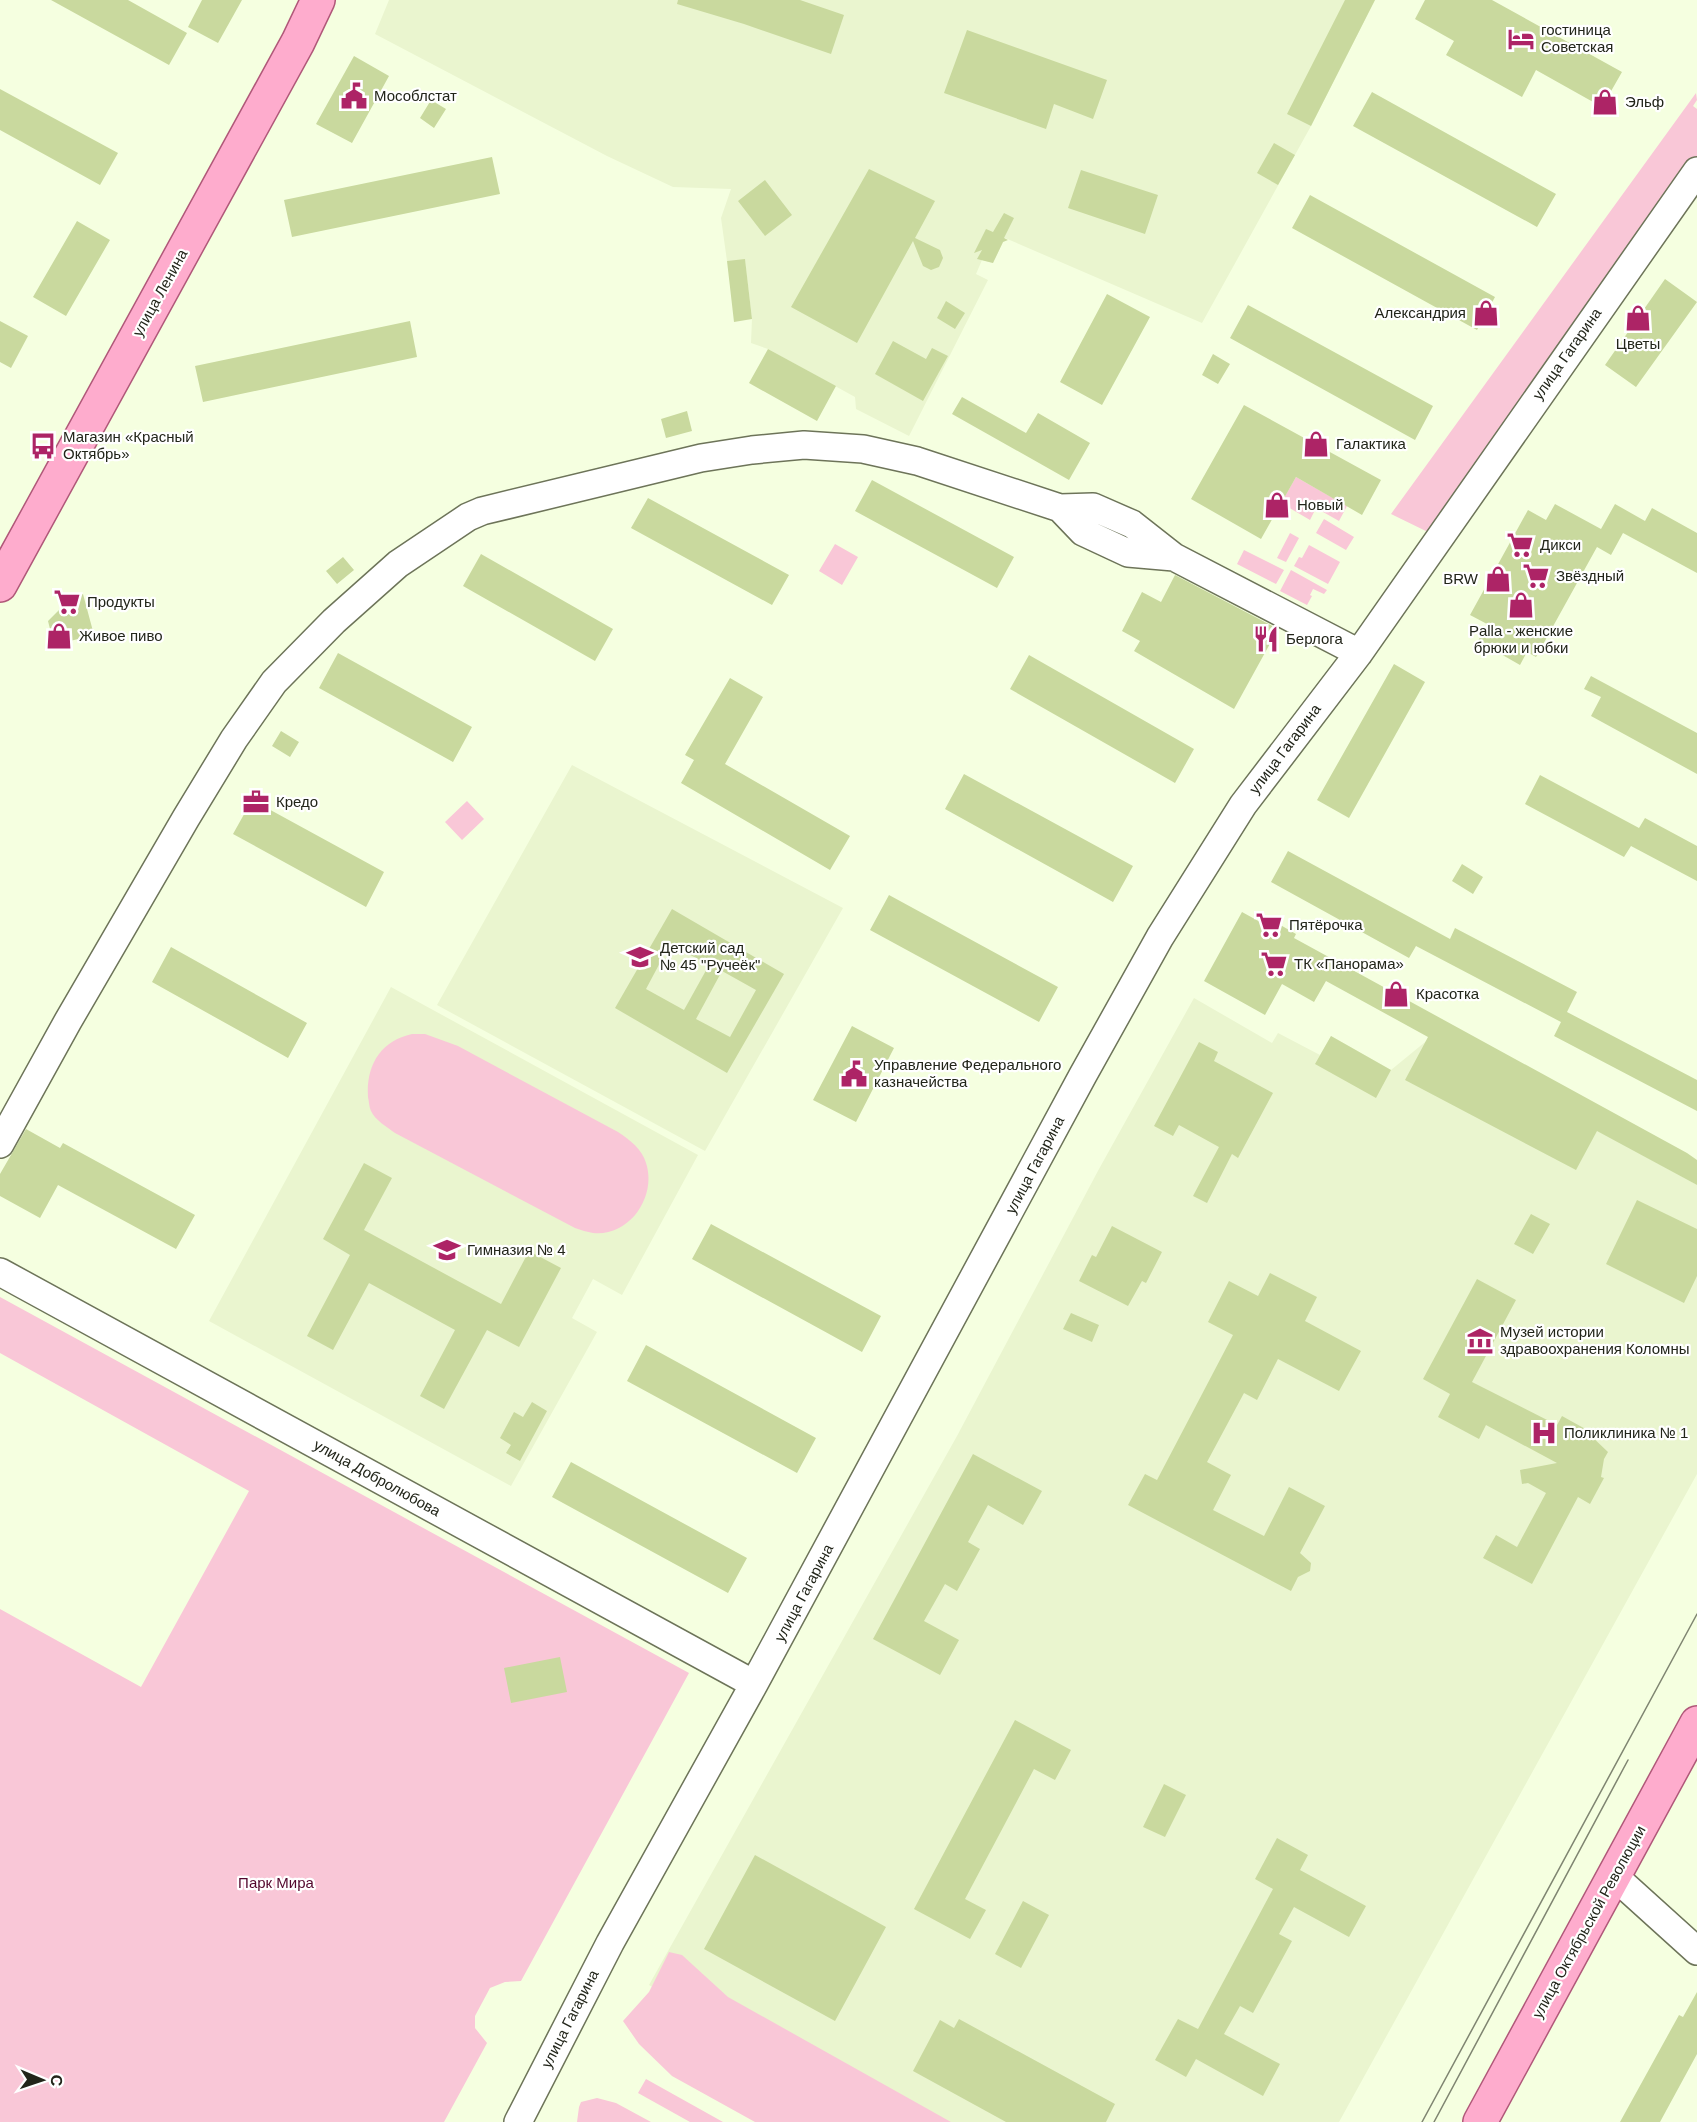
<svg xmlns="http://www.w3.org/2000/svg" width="1697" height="2122" font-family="Helvetica,sans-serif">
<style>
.built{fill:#eaf5cf}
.green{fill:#f9c7d7}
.building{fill:#c9d99e;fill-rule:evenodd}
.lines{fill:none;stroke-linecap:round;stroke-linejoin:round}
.minor-casing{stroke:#6d7459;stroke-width:30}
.major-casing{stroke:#b05879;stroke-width:36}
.minor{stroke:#fff;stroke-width:27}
.major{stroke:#feaccd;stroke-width:33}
.tram{stroke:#7f8571;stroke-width:1.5}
.labels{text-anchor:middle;stroke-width:4.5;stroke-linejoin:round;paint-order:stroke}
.poi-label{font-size:15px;fill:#22251a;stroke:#fff;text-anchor:start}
.street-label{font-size:15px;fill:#22251a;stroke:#fff}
.park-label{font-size:15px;fill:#53072d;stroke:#fff}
</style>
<rect width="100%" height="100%" fill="#f5ffe0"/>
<path class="built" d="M389,0h986l-64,126 -109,197 -197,-85 -12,25 -11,-3 -6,14 12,6 -79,156 -53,-27 -1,-12 -87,-48 -17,-6 1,-24 -7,-59 -18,1 -6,-43 10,-29 -58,-2 -66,-31 -232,-122z
M572,765l271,143 -138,243 -268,-146z
M391,987l307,168 -76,140 -29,-16 -21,39 25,14 -86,154 -302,-165z
M1194,998l78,45 6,-10 42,22 11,-19 60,34 39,-32 267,147v289l-358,648h-440l-250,-137 308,-549 142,-267z"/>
<path class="green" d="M1696,93l1,7 -4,6 4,3v54l-265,371 -41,-20z
M1296,477l51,29 -8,15 -23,-13 -6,12 -29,-17z
M1324,519l30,18 -8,13 -30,-17z
M1290,533l9,5 -13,24 -9,-4z
M835,544l23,13 -16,28 -23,-14z
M1309,545l31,17 -12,22 -34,-18 5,-9 3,1z
M1244,550l40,20 -8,14 -39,-20z
M1291,570l36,20 -3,4 -11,-5 -3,6 2,1 -5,9 -27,-14z
M467,801l17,18 -22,21 -17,-18z
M412,1034h13l33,12 160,86c12,8 24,17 28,31 11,33 -16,74 -53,70 -6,-1 -12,-3 -18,-5l-180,-95c-8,-6 -20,-13 -24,-22 -2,-4 -2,-10 -3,-14 -2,-31 12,-56 44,-63z
M0,1297l689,376 -168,308 -16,1 -15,6 -15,28v12l12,15 -43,79h-444v-513l141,78 108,-196 -249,-138z
M669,1952l13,3 46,42 223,125h-196l-83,-46 -33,-32 -16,-23 26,-29z
M646,2079l77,43h-33l-52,-29z
M597,2098l19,5 35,19h-74l2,-15 2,-5z"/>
<path class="building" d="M51,0h77l59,33 -18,32z
M202,0h40l-24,43 -30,-16z
M678,0h122l44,15 -13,39 -87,-30 -67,-20z
M1345,0h30l-64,126 -24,-12z
M1425,0h67l130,72 -20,35 -66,-37 -14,27 -76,-42 8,-14 -39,-22z
M967,30l140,50 -14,39 -39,-15 -8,25 -102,-36z
M354,56l35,20 -37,67 -36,-19z
M0,89l118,64 -18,32 -100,-55z
M1372,92l184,102 -19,33 -184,-101z
M431,100l15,9 -12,19 -14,-10z
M1274,143l21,12 -17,30 -21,-12z
M492,157l8,37 -208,43 -8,-37z
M869,169l66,32 -20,37 25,12 3,8 -4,9 -8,3 -8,-4 -10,-25 -56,102 -66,-36z
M1081,170l77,25 -13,39 -77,-26z
M765,180l27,35 -27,21 -27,-35z
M1310,195l185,102 -18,33 -185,-102z
M1004,213l10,5 -10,20 4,2 -5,2 -10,21 -16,-4 5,-9 -8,3 12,-24 7,3z
M77,221l33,19 -44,76 -33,-19z
M745,259l7,60 -18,3 -7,-61z
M1665,279l32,23 -61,85 -31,-22z
M1107,294l43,23 -48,88 -42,-23z
M946,301l19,12 -10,16 -18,-11z
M1248,305l185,101 -18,34 -185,-102z
M0,321l28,15 -17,32 -11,-6z
M410,321l7,36 -214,45 -8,-36z
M893,341l33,18 6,-11 16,8 -25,45 -48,-27z
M768,349l68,37 -19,35 -68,-38z
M1213,354l17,10 -12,20 -16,-9z
M962,397l64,36 12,-20 52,30 -21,37 -117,-66z
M1244,405l137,75 -19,35 -66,-38 -35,62 -70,-40z
M687,411l5,20 -26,7 -5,-19z
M872,480l142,77 -17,31 -142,-77z
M648,498l141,77 -17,30 -141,-77z
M1555,504l46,25 14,-25 30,17 7,-13 45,25v40l-74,-40 -12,22 -14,-8 -61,110 -9,-5 -7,13 -42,-24 9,-17 -17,-9 58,-105 18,10z
M481,554l132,75 -18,32 -132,-75z
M343,557l11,13 -17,14 -11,-13z
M1175,575l103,54 -44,80 -100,-58 6,-10 -18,-10 20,-39 19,10z
M83,594l11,41 -40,10 -6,-24 14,-14 -2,-7z
M338,653l134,74 -19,35 -134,-74z
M1029,655l165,94 -19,34 -165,-94z
M1394,664l31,18 -76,136 -32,-18z
M1591,676l106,57v41l-106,-58 10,-19 -17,-8z
M730,678l33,19 -38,67 125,72 -20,34 -149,-87 13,-23 -9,-5z
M281,731l18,11 -9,15 -18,-11z
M964,774l169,92 -20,36 -168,-93z
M1540,775l99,53 6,-10 52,28v35l-66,-35 -7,11 -99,-53z
M252,800l132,72 -18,35 -133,-73z
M1288,851l162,88 5,-11 122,64 -10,20 130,68v31l-143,-75 7,-14 -145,-76 -7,12 -138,-76z
M1462,864l21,13 -10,17 -21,-13z
M889,895l169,92 -19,35 -169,-92z
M672,909l112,65 -57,99 -112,-65zM670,944l39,21 -25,45 -38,-21zM722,971l34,19 -26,47 -34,-18z
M1242,912l20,11 3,-7 31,18 -2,4 393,215 10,7v25l-100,-54 -21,39 -171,-90 23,-43 -102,-56 -12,21 -32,-18 -17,31 -61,-34z
M171,947l136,76 -19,35 -136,-76z
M852,1026l42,22 -38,74 -43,-22z
M1331,1036l60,34 -15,28 -61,-34z
M1199,1042l19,10 -4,9 59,32 -35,65 -6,-4 -25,49 -14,-7 26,-49 -40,-22 -6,11 -19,-10z
M26,1129l34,19 3,-5 132,72 -19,34 -118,-64 -18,33 -40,-22v-22z
M364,1163l28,15 -28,52 94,51 43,23 28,-53 32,17 -42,79 -32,-17 -43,79 -24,-13 35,-66 -86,-47 -36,67 -26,-14 43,-81 -27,-16z
M1637,1200l60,29v47l-13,27 -78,-39z
M1531,1214l19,10 -17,30 -19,-10z
M711,1224l170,92 -19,36 -170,-93z
M1112,1226l50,26 -16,31 -4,-2 -14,25 -49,-25 13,-26 4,2z
M1270,1273l47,24 -12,24 56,30 -22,40 -61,-32 -21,41 -13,-7 -37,69 24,13 -18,35 51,26 25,-49 36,19 -25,47 11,10 -1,8 -12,6 -7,14 -163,-86 17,-31 12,6 76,-145 -25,-13 21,-41 29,15z
M1477,1279l39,21 -44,82 85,43 5,-9 27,15 -1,2 20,19 -4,7 -3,18 3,1 -14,26 -12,-7 -46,87 -49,-26 13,-23 21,12 29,-54 -18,-10 -6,1 -2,-14 37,-7 -71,-38 -7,14 -41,-22 12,-23 -27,-15z
M1071,1313l28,12 -7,17 -29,-13z
M646,1345l170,93 -19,35 -170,-92z
M532,1402l15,9 -27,50 -14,-8 5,-8 -11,-7 14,-26 9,5z
M973,1454l69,37 -19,34 -35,-20 -20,37 12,7 -23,42 -12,-7 -21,37 35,19 -19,35 -67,-36z
M571,1462l176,96 -19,35 -176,-96z
M560,1657l7,35 -56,11 -7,-35z
M1015,1720l56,30 -16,30 -21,-11 -69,130 21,11 -16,29 -56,-30z
M1164,1784l22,11 -21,42 -22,-10z
M1277,1838l31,17 -8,15 66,36 -17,31 -55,-30 -15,27 13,7 -39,72 -13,-7 -16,28 56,30 -17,32 -67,-37 -10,18 -31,-17 23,-41 20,10 75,-140 -18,-10z
M755,1855l131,72 -51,94 -131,-72z
M1023,1901l26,14 -28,53 -26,-14z
M1697,1992v62l-37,68h-40l59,-107 4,2z
M959,2019l156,85 -9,18h-100l-93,-51 27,-51 14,8z"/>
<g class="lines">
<g class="minor-casing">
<path id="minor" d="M1060,508l23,24 45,21 46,4
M0,1144l68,-123 118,-203 48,-79 40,-57 60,-61 64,-57 70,-47 14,-6 219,-53 51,-8 52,-5 59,4 54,12 143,47 33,-1 39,17 42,33 185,96
M0,1272l754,412
M1614,1876l83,75
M518,2122l92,-179 144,-259 329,-609 77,-138 83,-132 116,-152 338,-482"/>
</g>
<g class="major-casing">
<path id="major" d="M0,585l298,-543 20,-42
M1480,2122l217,-399"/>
</g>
<use href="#minor" class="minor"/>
<use href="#major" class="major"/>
<path class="tram" d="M1422,2122l275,-508
M1434,2122l194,-362"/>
</g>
<defs>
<g id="hotel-bare" transform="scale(2.07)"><path d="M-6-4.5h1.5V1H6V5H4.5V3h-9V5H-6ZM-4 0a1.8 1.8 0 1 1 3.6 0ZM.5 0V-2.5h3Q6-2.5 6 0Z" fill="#ad2466" stroke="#fff" stroke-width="2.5" paint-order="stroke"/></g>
<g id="civic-bare" transform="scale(2.07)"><path d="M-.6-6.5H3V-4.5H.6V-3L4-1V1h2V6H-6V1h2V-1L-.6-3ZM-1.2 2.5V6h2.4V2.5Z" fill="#ad2466" stroke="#fff" stroke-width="2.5" paint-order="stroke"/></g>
<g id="shop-bare" transform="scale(2.07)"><path d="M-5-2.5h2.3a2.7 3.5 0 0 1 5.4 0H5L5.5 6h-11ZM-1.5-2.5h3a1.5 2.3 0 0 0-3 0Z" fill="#ad2466" stroke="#fff" stroke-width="2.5" paint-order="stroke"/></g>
<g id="bus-bare" transform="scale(2.07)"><path d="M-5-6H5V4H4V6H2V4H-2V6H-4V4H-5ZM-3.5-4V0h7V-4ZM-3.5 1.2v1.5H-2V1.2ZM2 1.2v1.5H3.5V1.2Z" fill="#ad2466" stroke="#fff" stroke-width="2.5" paint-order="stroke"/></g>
<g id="supermarket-bare" transform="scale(2.07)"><path d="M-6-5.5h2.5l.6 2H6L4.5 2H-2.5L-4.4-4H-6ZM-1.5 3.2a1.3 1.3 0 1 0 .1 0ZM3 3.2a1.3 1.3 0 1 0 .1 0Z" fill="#ad2466" stroke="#fff" stroke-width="2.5" paint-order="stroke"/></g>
<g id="restaurant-bare" transform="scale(2.07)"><path d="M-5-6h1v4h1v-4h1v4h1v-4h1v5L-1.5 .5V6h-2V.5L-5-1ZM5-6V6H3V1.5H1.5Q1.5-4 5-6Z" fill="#ad2466" stroke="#fff" stroke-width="2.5" paint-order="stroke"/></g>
<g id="office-bare" transform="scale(2.07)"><path d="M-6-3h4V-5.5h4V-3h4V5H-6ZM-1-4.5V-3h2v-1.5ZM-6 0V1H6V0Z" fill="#ad2466" stroke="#fff" stroke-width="2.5" paint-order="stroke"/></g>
<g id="school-bare" transform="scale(2.07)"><path d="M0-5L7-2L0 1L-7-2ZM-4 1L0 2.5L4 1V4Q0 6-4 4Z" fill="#ad2466" stroke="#fff" stroke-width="2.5" paint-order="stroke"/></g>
<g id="museum-bare" transform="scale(2.07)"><path d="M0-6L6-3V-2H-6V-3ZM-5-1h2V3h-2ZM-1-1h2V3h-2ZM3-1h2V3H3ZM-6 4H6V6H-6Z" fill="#ad2466" stroke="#fff" stroke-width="2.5" paint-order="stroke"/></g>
<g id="hospital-bare" transform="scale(2.07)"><path d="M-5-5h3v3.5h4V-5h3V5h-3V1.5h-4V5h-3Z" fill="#ad2466" stroke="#fff" stroke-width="2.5" paint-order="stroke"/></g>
</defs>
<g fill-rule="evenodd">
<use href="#hotel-bare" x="1521" y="39"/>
<use href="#civic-bare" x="354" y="96"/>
<use href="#shop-bare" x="1605" y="102"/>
<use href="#shop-bare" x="1486" y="313"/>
<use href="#shop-bare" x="1638" y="318"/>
<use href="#shop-bare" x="1316" y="444"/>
<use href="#bus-bare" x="43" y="446"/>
<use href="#shop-bare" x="1277" y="505"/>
<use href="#supermarket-bare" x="1520" y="545"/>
<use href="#supermarket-bare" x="1536" y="576"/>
<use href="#shop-bare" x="1498" y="579"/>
<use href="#supermarket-bare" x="67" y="602"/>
<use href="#shop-bare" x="1521" y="605"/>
<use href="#shop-bare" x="59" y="636"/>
<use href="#restaurant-bare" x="1266" y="639"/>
<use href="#office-bare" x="256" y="802"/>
<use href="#supermarket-bare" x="1269" y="925"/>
<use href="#school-bare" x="640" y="957"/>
<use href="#supermarket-bare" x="1274" y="964"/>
<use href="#shop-bare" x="1396" y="994"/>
<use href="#civic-bare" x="854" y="1074"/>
<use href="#school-bare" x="447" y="1250"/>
<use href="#museum-bare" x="1480" y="1341"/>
<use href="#hospital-bare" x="1544" y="1433"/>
</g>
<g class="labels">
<g class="poi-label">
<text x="1541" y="35">гостиница<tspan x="1541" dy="17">Советская</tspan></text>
<text x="374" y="101">Мособлстат</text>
<text x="1625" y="107">Эльф</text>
<text x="1466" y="318" text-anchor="end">Александрия</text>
<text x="1638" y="349" text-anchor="middle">Цветы</text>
<text x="63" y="442">Магазин «Красный<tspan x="63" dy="17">Октябрь»</tspan></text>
<text x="1336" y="449">Галактика</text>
<text x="1297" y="510">Новый</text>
<text x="1540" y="550">Дикси</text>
<text x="1556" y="581">Звёздный</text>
<text x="1478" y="584" text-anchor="end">BRW</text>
<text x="87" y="607">Продукты</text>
<text x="1521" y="636" text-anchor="middle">Palla - женские<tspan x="1521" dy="17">брюки и юбки</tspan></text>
<text x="79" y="641">Живое пиво</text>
<text x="1286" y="644">Берлога</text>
<text x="276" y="807">Кредо</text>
<text x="1289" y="930">Пятёрочка</text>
<text x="660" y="953">Детский сад<tspan x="660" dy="17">№ 45 "Ручеёк"</tspan></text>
<text x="1294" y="969">ТК «Панорама»</text>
<text x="1416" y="999">Красотка</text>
<text x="874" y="1070">Управление Федерального<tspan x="874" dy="17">казначейства</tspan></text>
<text x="467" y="1255">Гимназия № 4</text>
<text x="1500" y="1337">Музей истории<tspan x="1500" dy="17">здравоохранения Коломны</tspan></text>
<text x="1564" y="1438">Поликлиника № 1</text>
</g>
<g class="street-label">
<text transform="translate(160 293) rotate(-61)" y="5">улица Ленина</text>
<text transform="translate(1567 354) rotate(-55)" y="5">улица Гагарина</text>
<text transform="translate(1285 749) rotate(-53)" y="5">улица Гагарина</text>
<text transform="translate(1035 1165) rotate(-62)" y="5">улица Гагарина</text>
<text transform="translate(377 1478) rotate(29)" y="5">улица Добролюбова</text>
<text transform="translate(804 1593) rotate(-62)" y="5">улица Гагарина</text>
<text transform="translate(1589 1922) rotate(-61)" y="5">улица Октябрьской Революции</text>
<text transform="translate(570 2019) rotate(-63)" y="5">улица Гагарина</text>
</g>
<g class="park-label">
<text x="276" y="1888">Парк Мира</text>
</g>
</g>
<g transform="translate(42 2080) rotate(92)" stroke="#ffffff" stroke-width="4.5" paint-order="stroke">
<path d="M0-4.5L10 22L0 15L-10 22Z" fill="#22251a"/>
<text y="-9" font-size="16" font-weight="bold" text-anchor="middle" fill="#22251a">С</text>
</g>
</svg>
